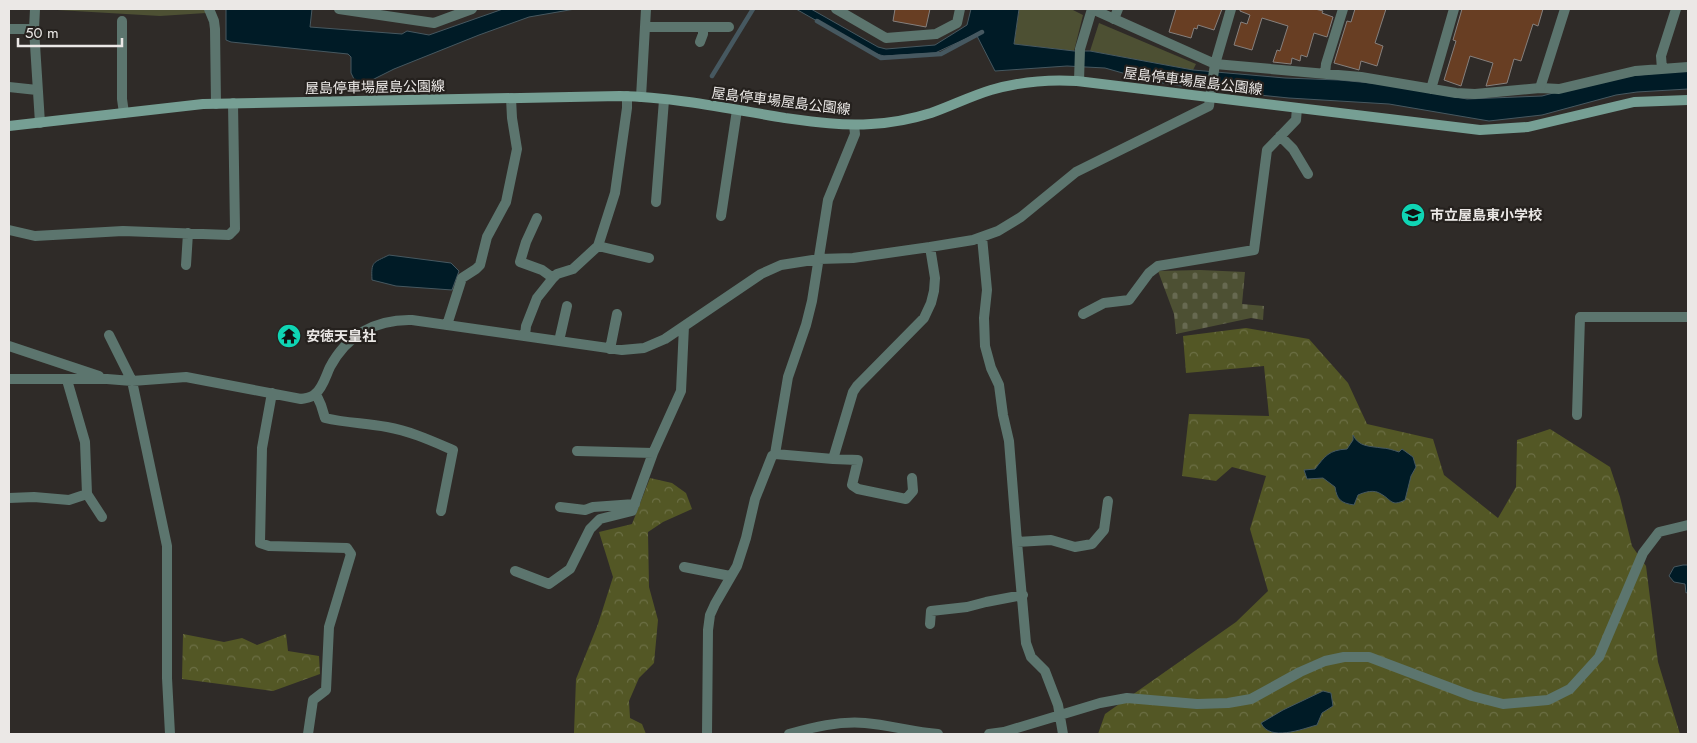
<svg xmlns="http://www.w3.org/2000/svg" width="1697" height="743" font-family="Jost,'Noto Sans JP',sans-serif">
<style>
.forest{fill:url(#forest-crowns)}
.cemetery{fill:url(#cemetery-stones)}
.park{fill:#4d5033}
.water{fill:#001b26;stroke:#465860}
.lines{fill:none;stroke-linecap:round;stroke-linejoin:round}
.stream{stroke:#465860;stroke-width:4.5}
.building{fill:#683e23;stroke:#86807d}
.minor{stroke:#5c756e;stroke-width:10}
.tertiary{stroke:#5c756e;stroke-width:10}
.secondary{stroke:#769f94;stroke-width:10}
.labels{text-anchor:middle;stroke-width:4.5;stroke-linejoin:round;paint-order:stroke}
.street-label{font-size:14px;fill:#ebe8e6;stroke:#25211e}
.poi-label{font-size:14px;font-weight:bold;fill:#ebe8e6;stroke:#25211e;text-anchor:start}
</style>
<defs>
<pattern id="forest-crowns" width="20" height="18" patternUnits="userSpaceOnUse" patternTransform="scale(1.25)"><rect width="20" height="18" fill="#535725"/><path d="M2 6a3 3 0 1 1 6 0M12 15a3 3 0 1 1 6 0" fill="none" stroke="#6c6f45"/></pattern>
<pattern id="cemetery-stones" width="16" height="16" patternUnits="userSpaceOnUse" patternTransform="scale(1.25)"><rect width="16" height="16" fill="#4d5033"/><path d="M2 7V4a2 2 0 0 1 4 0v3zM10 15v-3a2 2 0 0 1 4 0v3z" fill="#676951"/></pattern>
</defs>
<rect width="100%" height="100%" fill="#2f2b28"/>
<path class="forest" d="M1246,328l63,11 39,44 19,41 66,15 11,36 54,43 18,-31 1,-47 33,-11 60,38 10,30 12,49 14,20 12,96 22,72h-582l7,-20 131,-92 32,-31 -18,-62 16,-53 -34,-9 -16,14 -34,-5 7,-62 80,2 -5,-50 -78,7 -3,-37z
M650,478l22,5 14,10 6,16 -29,13 -15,10 1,55 9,33 -4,43 -15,15 -10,23 1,17 12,6 4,10h-71l-1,-1 2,-54 22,-55 15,-47 -14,-45 33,-8z
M183,634l41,8 18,-4 15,7 29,-11 2,17 31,5 1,18 -47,17 -91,-12z"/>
<path class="cemetery" d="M1200,270l45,2 -3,32 22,2 -1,14 -12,-2 -75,16 -2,-20 -16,-43z"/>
<path class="park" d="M40,9h166v4l-46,3z
M1019,9h52l12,6 -9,36 -60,-7z
M1099,23l97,41 -3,6 -103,-19z"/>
<path class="water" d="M226,9h86l-2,18 92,7 5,-3 22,4 74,-26h72l-46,8 -50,18 -85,34 -36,18 -7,-14v-16l-3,-3 -117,-12 -5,-2z
M796,9h15l67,38 8,2 49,-4 32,-20 4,-16h48l-5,35 60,7h16l103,19 92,8 54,2 42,4 86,15 75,-3 68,-18 78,-8v19l-51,3 -21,3 -74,20 -53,6 -100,-17 -100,-6 -90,-9 -48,-8 -46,-13 -38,-2 -72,5 -19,-37 -41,19 -51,3 -11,-3z
M389,255l62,8 8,8 -7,19 -56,-4 -24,-6c-1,-19 1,-17 17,-25z
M1353,435c6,12 16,11 29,13 5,0 11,2 17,4l3,-3 11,8 3,10 -5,9 -6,24c-14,7 -13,0 -24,-6 -7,-5 -16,-2 -23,1l-4,10c-13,-2 -17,-5 -19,-18l-12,-9 -16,1 -3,-9 11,-1c10,-13 14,-19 32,-20l6,-9z
M1683,565h5v27l-2,1 -1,-9 -11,-2 -5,-6 5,-9z
M1323,691l8,2 2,13 -11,7 -5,12c-15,4 -47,17 -56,-2l22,-13z"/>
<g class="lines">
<path class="stream" d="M817,21l64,37 60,-4 41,-22
M712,76l41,-67"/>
</g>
<path class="building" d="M895,9h35l-4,18 -33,-6z
M1176,9h46l-8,21 -16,-5 -1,4 -3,-1 -3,10 -22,-6z
M1240,9h75l8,2 -1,2 11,4 -6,20 -13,-4 -7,24 -6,-2 -1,6 -8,-3 -1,6 -18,-2 4,-12 3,1 8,-25 -26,-8 -10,32 -18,-5 7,-23 6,2 3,-9 -10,-4z
M1355,9h31l-11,34 8,3 -6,20 -16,-5 -2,9 -25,-7 13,-42 4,1z
M1462,9h81l-5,17 -5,-2 -12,37 -7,-2 -7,24 -21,3 7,-23 -23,-7 -9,30 -17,-6 12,-39 -3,-1z"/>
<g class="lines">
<path class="minor" d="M35,9l-1,20 6,94
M209,9l5,12 1,8 1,75
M339,9l95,14 38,-14
M836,9l50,29 50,-4 21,-11 3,-14
M1114,19l4,-10
M122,21v78l2,14
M645,27h84
M9,29h25
M700,42l3,-8v-7
M1215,64l146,13 95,16 19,1 65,-6 19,1 76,-18 53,-4
M1662,69l-1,-13 15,-47
M1325,74l1,-10 17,-55
M1079,81l1,-32 12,-40
M9,87l28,3
M1431,89l23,-80
M641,97l5,-88
M1280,136l13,13 15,25
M656,202l8,-102
M721,216l16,-106
M537,218l-11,24 -6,20 22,8 11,8
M9,230l26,6 88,-5 106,4 6,-6 -2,-126
M982,237l5,53 -3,28 1,28 6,22 8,17 4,30 6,26 8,101 34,-2 24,7 17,-3 12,-14 4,-29
M598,246l51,12
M186,265l2,-32
M1083,314l21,-11 25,-3 20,-27 9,-7 96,-16 13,-100 29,-30 1,-12
M447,325l15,-47 14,-9 4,-4 7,-28 19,-35 11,-53 -5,-31 -1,-20
M109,335l23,46 35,165v132l3,56
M525,336l1,-10 11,-28 16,-20 4,-4 16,-5 25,-23 17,-53 12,-85v-12
M559,341l8,-35
M9,346l90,30
M610,349l7,-35
M9,379h98l25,2 54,-4 115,22c5,-1 10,-1 14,-5 8,-6 11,-19 15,-27 17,-32 46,-48 82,-47l210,30 22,-2 21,-9 96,-65 20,-9 38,-6 34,-1 77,-11 43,-7 25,-9 23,-14 55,-45 133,-66 1,-9
M67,380l18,62 2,52 15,23
M272,393l-10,55 -2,95 9,3 78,2 4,6 -22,73 -3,63 -13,10 -5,34
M316,394l5,11 4,13c21,5 41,5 62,9 23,4 45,14 66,23l-12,61
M1577,415l3,-98h108
M577,451l76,2
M775,454l13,-77 18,-52 6,-24 16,-101 27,-66 -1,-9
M833,459l25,1 -6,25 6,4 48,10 7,-8 -1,-13
M9,498l25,-1 35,3 18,-6
M560,507l25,3 8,-3 42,-3
M1017,542l9,101 5,14 14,14 13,34 5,29
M684,567l46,9
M515,571l34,13 21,-15 20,-40 10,-10 32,-8 21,-58 28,-62 3,-65
M930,624l1,-13 36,-4 19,-5 37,-7
M707,734l1,-104 2,-15 5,-11 22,-38 9,-28 9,-39 17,-43 3,-2 58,5 20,-67 4,-6 67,-68 7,-15 3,-12 1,-13 -5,-31
M789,734c25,-7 49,-13 76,-11 24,2 48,9 73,11
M989,734l15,-2 96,-29 27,-5 70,6 31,-1 23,-4 49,-27 25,-11 19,-4h25l103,39 31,8 45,-4 22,-11 29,-32 44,-104 16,-21 29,-7"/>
<path class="tertiary" d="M1092,9l123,55
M1540,88l25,-79
M1210,97l5,-33 16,-55"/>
<path class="secondary" d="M9,126l194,-22 417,-8c54,1 111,13 165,22 29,4 57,8 86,6 20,-1 41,-5 60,-11 20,-7 40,-17 60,-23 28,-8 57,-11 86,-9l403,49 48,-3 106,-25 54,-2"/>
</g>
<defs>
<g id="school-disc" transform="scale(1.25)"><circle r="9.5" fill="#0fd5b4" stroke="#25211e"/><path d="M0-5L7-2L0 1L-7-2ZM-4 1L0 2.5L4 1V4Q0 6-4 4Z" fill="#111"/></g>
<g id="temple-disc" transform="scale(1.25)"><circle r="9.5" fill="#0fd5b4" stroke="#25211e"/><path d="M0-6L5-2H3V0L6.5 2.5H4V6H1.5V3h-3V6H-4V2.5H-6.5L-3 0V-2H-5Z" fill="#111"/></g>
</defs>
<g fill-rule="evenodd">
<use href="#school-disc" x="1413" y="215"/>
<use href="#temple-disc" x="289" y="336"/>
</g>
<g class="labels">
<g class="street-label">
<text transform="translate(1193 81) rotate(7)" y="5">屋島停車場屋島公園線</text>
<text transform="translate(375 87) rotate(-1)" y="5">屋島停車場屋島公園線</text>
<text transform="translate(781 101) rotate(7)" y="5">屋島停車場屋島公園線</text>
</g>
<g class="poi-label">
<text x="1430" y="220">市立屋島東小学校</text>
<text x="306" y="341">安徳天皇社</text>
</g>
</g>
<rect width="1697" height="743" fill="none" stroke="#ebe8e6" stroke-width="20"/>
<path d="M18 38v8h104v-8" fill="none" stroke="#ebe8e6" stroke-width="2.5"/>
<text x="25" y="38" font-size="15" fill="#ebe8e6" stroke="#25211e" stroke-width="4" paint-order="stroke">50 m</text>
</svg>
